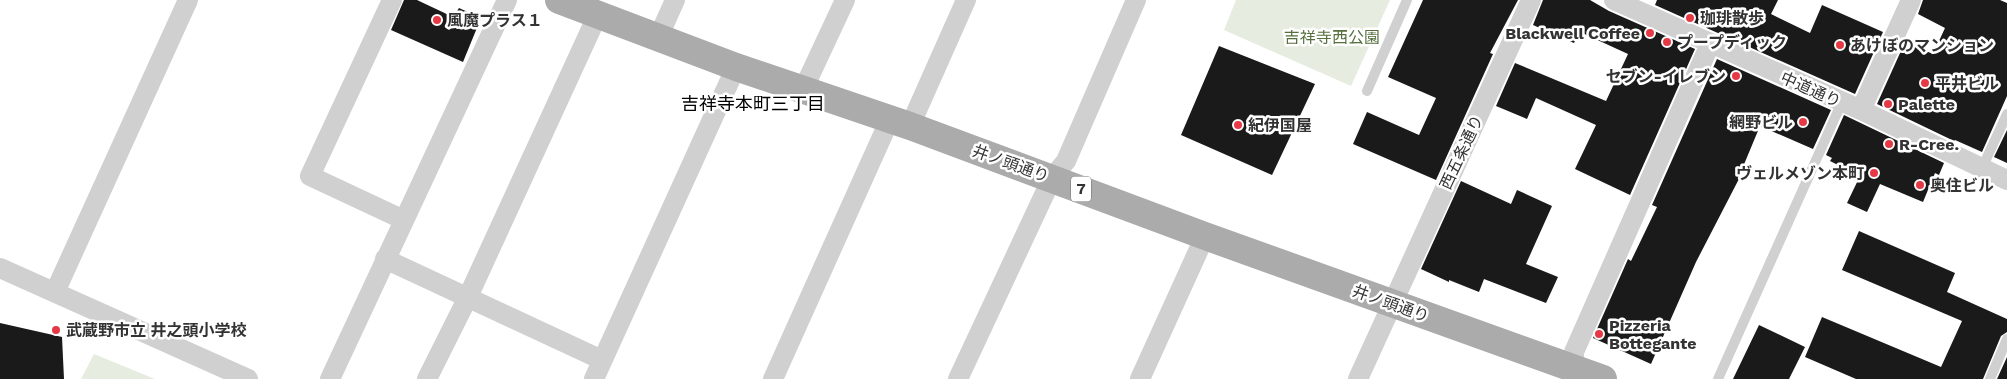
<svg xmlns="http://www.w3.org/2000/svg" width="2007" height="379" font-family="'Work Sans','Noto Sans JP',sans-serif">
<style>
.green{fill:#e6ecdf}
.building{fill:#1a1a1a}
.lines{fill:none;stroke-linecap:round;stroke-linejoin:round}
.service{stroke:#d0d0d0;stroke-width:10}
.minor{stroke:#d0d0d0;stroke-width:20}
.primary{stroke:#ababab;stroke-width:28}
.poi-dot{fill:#e63946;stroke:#fff;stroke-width:2}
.labels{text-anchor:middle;stroke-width:5;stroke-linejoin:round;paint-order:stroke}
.shield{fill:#fff;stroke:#707070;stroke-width:1}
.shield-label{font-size:15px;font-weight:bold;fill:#333}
.poi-label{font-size:16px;font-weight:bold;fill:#333;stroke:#fff;text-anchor:start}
.park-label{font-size:16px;fill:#56703f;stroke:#fff}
.street-label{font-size:16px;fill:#333;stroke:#fff}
.neighbourhood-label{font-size:18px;fill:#000;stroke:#fff}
</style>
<rect width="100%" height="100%" fill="#fff"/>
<path class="green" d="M1236,0h154l-39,86 -127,-56z
M94,354l61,25h-74z"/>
<path class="building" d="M404,0h13l36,17 6,-9 22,10 -18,44 -72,-32z
M1423,0h95l-28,53 3,1 -57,126 -83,-36 14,-32 52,23 17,-37 -48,-21z
M1543,0h47l19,11 86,38 -65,146 -55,-26 21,-44 -60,-27 -9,21 -31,-13 19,-43 91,38 22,-47 -48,-22 -6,11 -41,-18z
M1657,0h121l-7,14 39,19 12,-28 61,27 -28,62 -200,-89z
M1923,0h77l7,3v93l-25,56 -27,-12 -1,1 -77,-37 28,-62 28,12 12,-26 -27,-14z
M1219,46l96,38 -43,91 -91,-40z
M1717,59l114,51 -18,39 -53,-23 -20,48 1,1 -45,87 -45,102 -58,-26 35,-79 3,2 26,-54 -5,-2z
M1844,115l100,48 -5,12 -4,-2 -12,29 -43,-18 -13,28 -20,-9 13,-27 -30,-15 2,-3 -6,-3z
M2007,130v33l-13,-6z
M1461,181l50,23 6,-14 35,16 -26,58 32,13 -12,26 -62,-24 -5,13 -30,-12v2l-28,-13z
M1859,231l96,42 -8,19 60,27v13l-6,4 -18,43h-127l-51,-22 17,-40 119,50 21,-46 -120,-51z
M0,323l62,14 2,42h-64z
M1759,325l46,22 -16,32h-56z
M2007,357v22h-10z"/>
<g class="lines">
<path class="service" d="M1367,91l40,-91
M1982,168l25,-54
M1718,379l124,-277
M1990,379l17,-40"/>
<path class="minor" d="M392,0l-82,176 94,44
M1614,0l247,110 146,70
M658,38l17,-38
M803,90l42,-90
M1861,110l50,-110
M910,126l56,-126
M385,259l217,101
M0,268l248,111
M55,292l133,-292
M330,379l177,-379
M427,379l40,-80 131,-285
M594,379l142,-312
M773,379l117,-260
M958,379l94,-201 14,-17 70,-161
M1140,379l65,-143
M1358,379l173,-379
M1574,379v-27l136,-308"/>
<path class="primary" d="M559,0l177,67 174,59 295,110 398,143"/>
</g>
<g class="poi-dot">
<circle cx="1690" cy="18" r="5"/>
<circle cx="437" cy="20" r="5"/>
<circle cx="1650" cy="33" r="5"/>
<circle cx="1667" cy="42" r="5"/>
<circle cx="1840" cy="45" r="5"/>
<circle cx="1736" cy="76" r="5"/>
<circle cx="1925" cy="83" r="5"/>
<circle cx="1888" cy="104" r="5"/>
<circle cx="1803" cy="122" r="5"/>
<circle cx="1238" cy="125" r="5"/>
<circle cx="1889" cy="144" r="5"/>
<circle cx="1874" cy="173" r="5"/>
<circle cx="1920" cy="185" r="5"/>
<circle cx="56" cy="330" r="5"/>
<circle cx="1599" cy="334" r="5"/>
</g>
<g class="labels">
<rect class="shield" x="1071" y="176.5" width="20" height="25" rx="4"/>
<g class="shield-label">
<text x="1081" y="194">7</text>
</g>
<g class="poi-label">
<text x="1700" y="24">珈琲散歩</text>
<text x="447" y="26">風魔プラス１</text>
<text x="1640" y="39" text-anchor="end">Blackwell Coffee</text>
<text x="1677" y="48">プープディック</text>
<text x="1850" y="51">あけぼのマンション</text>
<text x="1726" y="82" text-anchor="end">セブン-イレブン</text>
<text x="1935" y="89">平井ビル</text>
<text x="1898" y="110">Palette</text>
<text x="1793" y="128" text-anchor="end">網野ビル</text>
<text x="1248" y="131">紀伊国屋</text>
<text x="1899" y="150">R-Cree.</text>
<text x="1864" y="179" text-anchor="end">ヴェルメゾン本町</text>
<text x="1930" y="191">奥住ビル</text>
<text x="1609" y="331">Pizzeria<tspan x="1609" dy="18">Bottegante</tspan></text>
<text x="66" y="336">武蔵野市立 井之頭小学校</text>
</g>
<g class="park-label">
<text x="1332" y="43">吉祥寺西公園</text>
</g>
<g class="street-label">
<text transform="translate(1811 89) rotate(24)" y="6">中道通り</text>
<text transform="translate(1461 152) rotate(-65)" y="6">西五条通り</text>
<text transform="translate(1011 163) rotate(20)" y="6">井ノ頭通り</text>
<text transform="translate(1391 303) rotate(20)" y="6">井ノ頭通り</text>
</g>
<g class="neighbourhood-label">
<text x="753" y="110">吉祥寺本町三丁目</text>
</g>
</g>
</svg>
